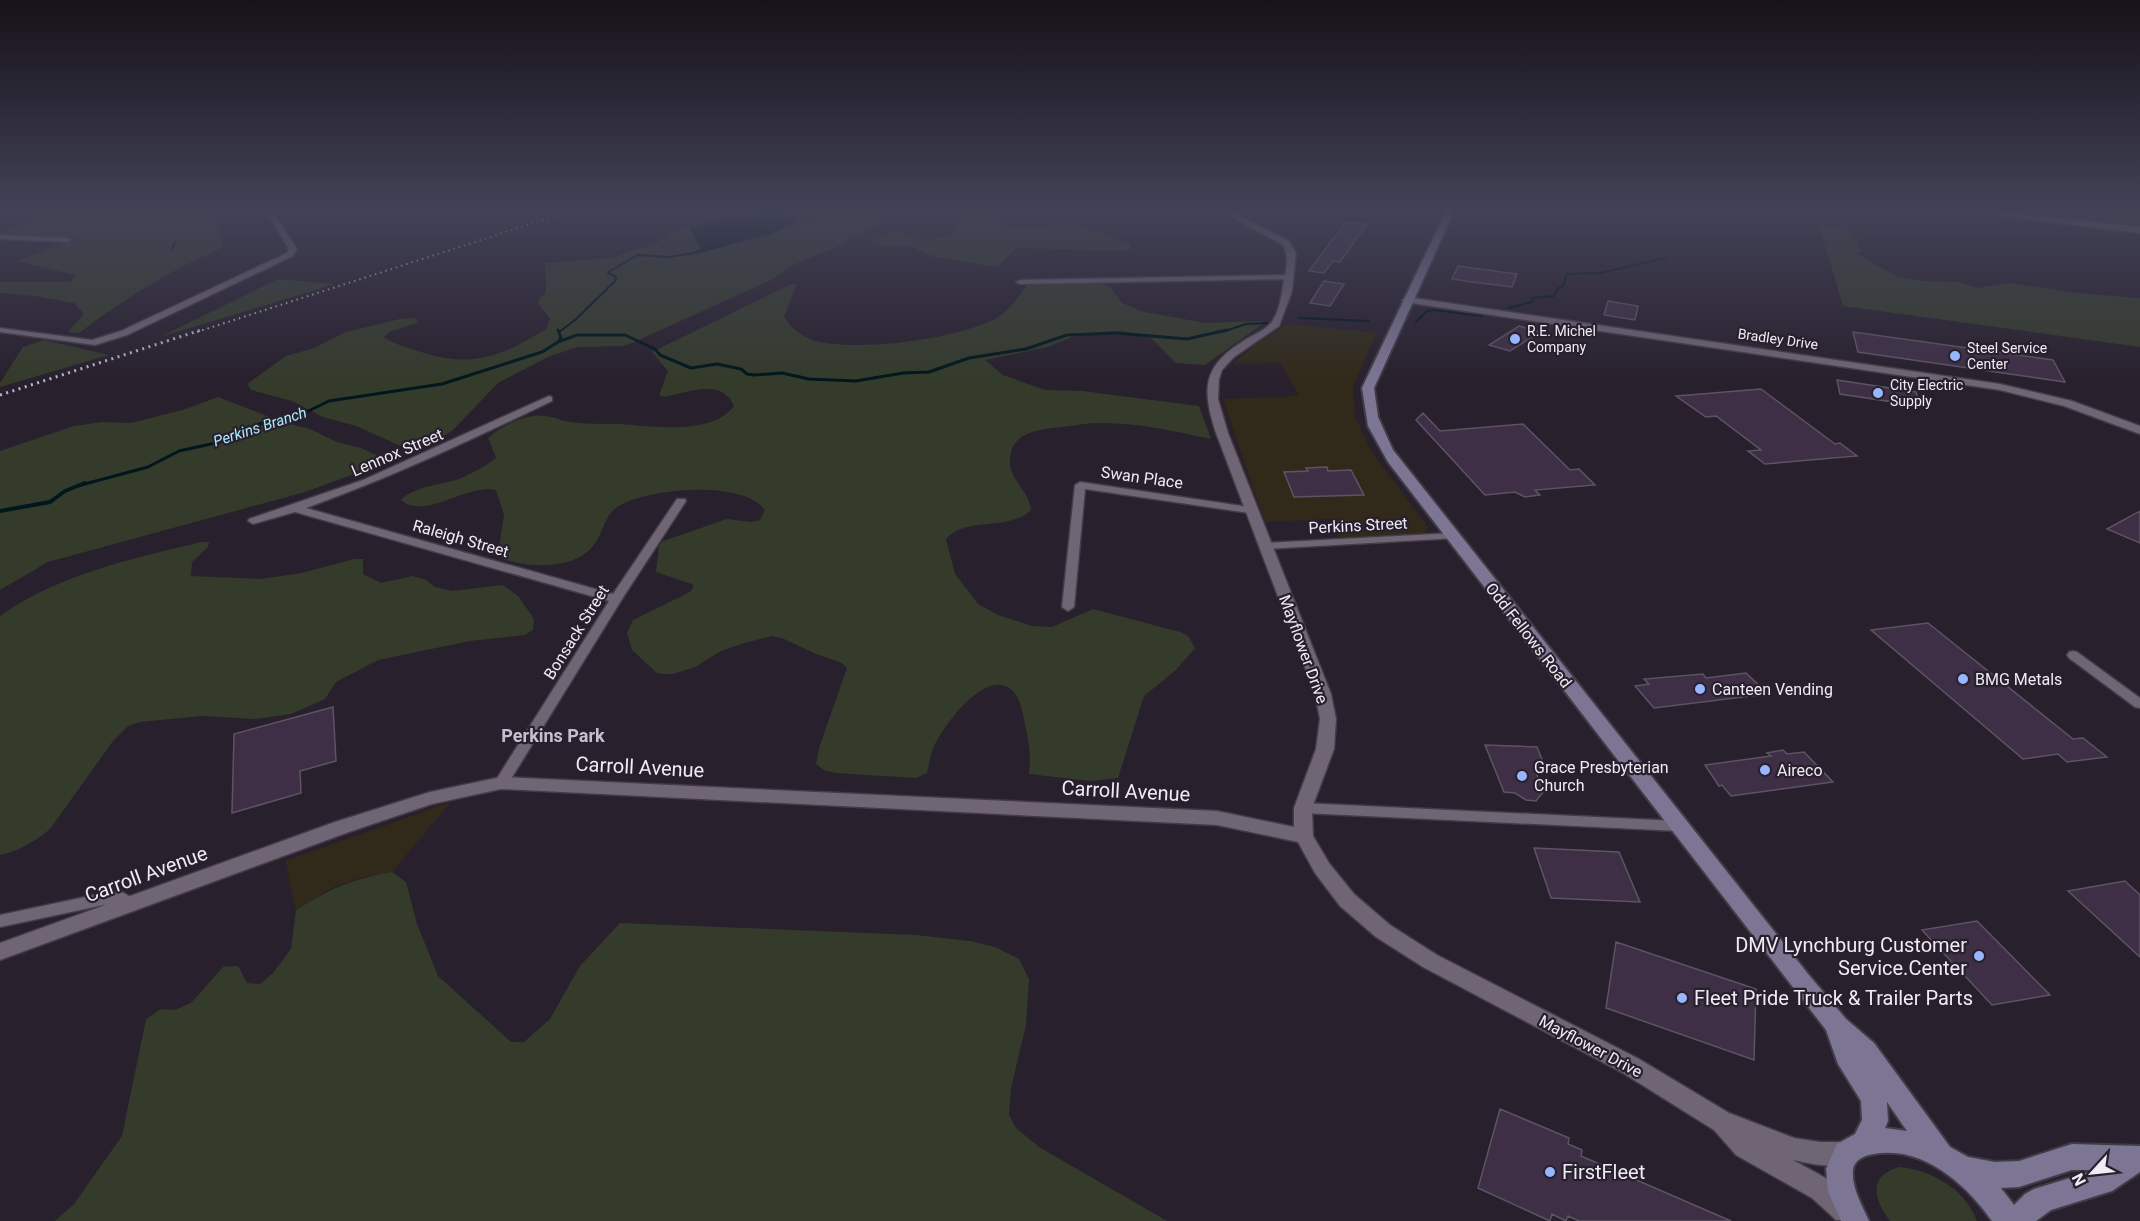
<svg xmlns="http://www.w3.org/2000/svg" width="2140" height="1221" font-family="Roboto,sans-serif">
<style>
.commercial{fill:#312a1a}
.green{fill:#343b2b}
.water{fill:#00171d}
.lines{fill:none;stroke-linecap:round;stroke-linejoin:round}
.stream-far2{stroke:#00171d;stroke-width:2}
.stream-far1{stroke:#00171d;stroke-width:3}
.stream{stroke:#00171d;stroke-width:4}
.building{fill:#3e2f46;stroke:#5d5463;stroke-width:1.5}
.minor-casing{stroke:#423c46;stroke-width:3}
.tertiary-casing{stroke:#423c46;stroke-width:3}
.secondary-casing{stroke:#423c46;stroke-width:4}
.minor{fill:#6f6575;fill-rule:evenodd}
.tertiary{fill:#6f6575;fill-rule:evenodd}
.secondary{fill:#7c7694;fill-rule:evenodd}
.rail-far1{stroke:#bbb5bf;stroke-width:2;stroke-dasharray:1.5 4;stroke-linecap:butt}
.rail{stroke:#bbb5bf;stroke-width:3;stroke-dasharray:2 4.5;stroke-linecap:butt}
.poi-dot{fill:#97b6fd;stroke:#28202d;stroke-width:2}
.labels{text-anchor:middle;stroke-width:4.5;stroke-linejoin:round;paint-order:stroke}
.far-poi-label{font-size:14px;fill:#f0ebf4;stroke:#28202d;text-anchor:start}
.far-street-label{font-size:14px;fill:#f0ebf4;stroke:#28202d}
.far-water-label{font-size:15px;font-style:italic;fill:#a8eeff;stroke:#28202d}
.street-label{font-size:16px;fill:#f0ebf4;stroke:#28202d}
.poi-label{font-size:16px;fill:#f0ebf4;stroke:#28202d;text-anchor:start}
.neighbourhood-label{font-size:18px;font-weight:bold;fill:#c9becf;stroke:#28202d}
.near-street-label{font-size:20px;fill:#f0ebf4;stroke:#28202d}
.near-poi-label{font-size:20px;fill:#f0ebf4;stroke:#28202d;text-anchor:start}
</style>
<rect width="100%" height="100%" fill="#28202d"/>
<path class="commercial" d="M1288,324l88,9 -23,54 2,29 16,35 57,76 -4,6 -85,5 -9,-19 -65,3 -42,-123 76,-3 -18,-33 -48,1 26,-22z
M451,802l-59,70 -29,5 -29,10 -38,23 -11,-49z"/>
<path class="green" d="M61,209h149l14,35 -2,4c-52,22 -98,51 -143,85l-11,-1 16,-18 -10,-11 -38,-7 -36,-3v-11h70l6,-7 -59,-14 60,-23 -77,-3v-3z
M794,209h116l-72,37 -45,19 -22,15 -137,62 -12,4 -45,1 -27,9 -52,27 -45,47 -19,12 -24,8 -54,-24 -33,-9 -31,-16 -41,-11 -4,-6 39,-28 28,-8 32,-16 54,-13 14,-1 5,4 -30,10 -5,5c10,7 22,10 34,14 53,18 83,6 128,-22l4,-10 -13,-17 9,-10 -1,-29 65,-5 47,-15 15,-12 19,-4 5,16 5,6 -7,4 2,1c34,-10 68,-17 100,-31l-5,-4 -19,1 -3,-4h20z
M937,209h45l2,5 14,-1 8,15 71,-3 54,19 -2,7 -113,-3 -19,19 -62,-10 -29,-12 -21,2 -15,-7 25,-10 24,9h13l24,-5 -1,-8 3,-8 -5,-4 -25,-1z
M1995,209h145v17z
M1819,225l32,6 6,8 1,9 5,2 -6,4 41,23 25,4 36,1 18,6 32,-5 69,10 62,5v49l-297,-41z
M278,279l57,5 -175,53z
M1046,283l57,1 7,3 12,16 22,9 62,11 55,-2 3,2 -59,42 -29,-2 -25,-25 -11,-4 -21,-3 -40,3 -32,13 -62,13 18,15 42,15 37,1 117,15 12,33c-37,-8 -75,-17 -114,-16 -12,0 -24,3 -36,4 -17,2 -45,4 -50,25 -7,26 18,36 20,58 -22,22 -66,6 -85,29l9,35 23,30 20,11 34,11 20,1 41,-18 87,23 8,4 7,12 -19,22 -32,26 -26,82 -28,3 -61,-7c2,-18 0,-32 -4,-50 -2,-10 -5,-27 -13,-34 -27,-23 -68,36 -78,56 -4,8 -5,19 -7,27l-11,5 -81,-5 -11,-3 -8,-6 3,-16 28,-80 -5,-5 -26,-9 -34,-16 -10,-2 -31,8 -20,7 -26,16 -22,7h-11l-5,-1 -25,-23 -5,-17 6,-13 51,-25 7,-4 3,-6 -38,-13 3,-26 4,-5 64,-22 24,3 9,-2 5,-10c-22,-31 -119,-22 -148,-3 -13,9 -14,27 -24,39 -19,24 -65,22 -90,13l-4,-10 5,-34 -8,-25c-30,-7 -71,31 -95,10 13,-14 40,-15 58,-21 14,-6 25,-12 37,-21l-8,-20c12,-10 29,-20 45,-22 14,-2 23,3 36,6 16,2 34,2 51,2 32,2 92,12 114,-18 -12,-29 -48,-13 -70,-9l-5,-2 9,-24 -16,-19 137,-67 7,-1v2l-12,31c8,12 18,20 32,24 42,11 147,-2 184,-25 11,-8 19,-20 27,-31z
M44,340l65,15 -109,32v-4l23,-36z
M218,397l64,25 28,7 27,13 24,6 24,11 -20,11 -60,22 -257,70 -48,28v-139l74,-25 28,-4 29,1 55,-14z
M201,542h8l-1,5 -16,15 -1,14 69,3 42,-6 52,-14h9v15l18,9 32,-7 13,4 9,7 17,4 51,-6 15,11 16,23 -1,11 -8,5 -55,6 -92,19 -42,22 -11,17 -34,15 -36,5 -54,-3 -61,6 -12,4 -15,15 -63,88c-14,12 -31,22 -50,26v-239c59,-42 132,-57 201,-74z
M392,872l14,10 11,42 21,52 73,66h13l26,-23 30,-53 40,-43 296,12 54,6 25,6 24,12 10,20 -3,46 -15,63 -2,27 7,13 23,19 128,74h-1112l19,-17 48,-68 24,-117 15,-10 14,1 16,-7 32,-36 15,-1 9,17 13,1 13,-11 18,-24 5,-39c34,-21 56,-31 96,-38z
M1900,1167c32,3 66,23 77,54h-87c-17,-22 -22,-46 10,-54z"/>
<path class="water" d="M776,209h18l-5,7h-19l2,4 18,-1 6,4 -23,10 -77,21 -3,-2 8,-3 -11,-20 3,-3z"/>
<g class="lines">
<path class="stream-far2" d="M771,219l45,-2 24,-8
M172,250l3,-8
M1509,308l23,-6 1,-4 21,-2 3,-7 6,-3 4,-12 33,-1 66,-15
M1299,318l70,3
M1416,322l11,-11 7,-1 48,6
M559,332l16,-12 40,-39 1,-4 -8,-4 2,-2 28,-16 32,2 24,-4
M1222,332l24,-8 21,-1"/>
<path class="stream-far1" d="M558,342l3,-4 -3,-8
M81,485l67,-18 31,-16 41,-9 39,-18 37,-7 33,-16 113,-17 100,-32 16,-10 19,-7h48l30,14 5,6 31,13 26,-4 24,5 6,5 7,1 28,-2 27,6 47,2 47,-8 26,-1 40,-14 57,-9 41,-14 49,-2 71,6 40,-9"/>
<path class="stream" d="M0,511l50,-9 15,-11 20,-8"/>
</g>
<path class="building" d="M1345,223l22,1 -27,38 -7,-1 -9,12 -15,-2z
M1458,266l59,8 -5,13 -40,-5 -20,-3z
M1324,281l20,3 -14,22 -20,-3z
M1608,301l30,5 -3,14 -31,-5z
M1519,326l21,6 -30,19 -21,-6z
M1853,332l200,28 12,22 -207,-30z
M1837,380l79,12 4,14 -80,-12z
M1761,389l74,55 5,-1 17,13 -92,8 -17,-13 13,-1 -45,-34 -10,1 -30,-21z
M1423,413l17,18 83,-7 47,46 9,-1 16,16 -60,5 5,5 -15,2 -10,-5 -30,3 -69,-75z
M1327,467l1,4 23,-1 13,25 -70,2 -10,-25 24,-1 -2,-3z
M2140,511v32l-33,-14z
M1928,623l145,116 10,-1 24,19 -40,5 -9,-8 -35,5 -152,-129z
M1746,673l22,21 -114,14 -19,-22 14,-2 -5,-5 59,-5 3,4z
M333,707l3,54 -36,10 1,22 -69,20 2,-79z
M1485,745l52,2 8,20h-11l9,25 -7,9 -10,-1 -11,-7 -11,-1z
M1783,750l4,4 17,-2 29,30 -102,14 -9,-11 -3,1 -14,-21 66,-9 -4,-3z
M1534,848l85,4 21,50 -89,-4z
M2125,881l15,14v62l-72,-66z
M1977,921l73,74 -58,10 -70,-75z
M1616,942l140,47 -2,71 -148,-52z
M1500,1109l69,29 -1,6 14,6 -1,6 150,65h-152l-11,-5 -2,5 -14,-7 -2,7 -72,-33z"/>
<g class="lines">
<g class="minor-casing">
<path id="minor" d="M265,209h6l26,40 -4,7 -166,79 -32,10 -95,-13v-4l92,12 29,-9 166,-78 2,-4z
M0,235l68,3 3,2 -3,2 -68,-3z
M1288,275h3v4l-271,5 -4,-2 4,-2z
M549,396l3,1v4c-81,39 -162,77 -246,107l307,86 64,-95h8l1,2 -64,98 -116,188h-10l-2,-4 115,-182 -314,-89 -42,12 -5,-3 1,-2 114,-39z
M1080,482l169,25 5,3 -5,3 -164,-24 -11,118 -6,4 -6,-4 13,-122z
M1453,533l5,3 -1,2 -192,11 -6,-3 6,-3z
M2073,651l4,1 63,46v10l-5,-1 -66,-49 -2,-3 2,-3z
M1303,803l375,18 5,1 2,4 -2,4 -5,1 -375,-18 -5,-1 -2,-4 2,-4z
M122,892l14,8 2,4 -2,4 -6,2 -11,-6 -15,1 -104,22v-12l104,-22z"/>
</g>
<g class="tertiary-casing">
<path id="tertiary" d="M1217,209h10l62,32 7,12 -4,38 -13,35 -45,31 -12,13 -3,9 -1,20 10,34 103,261 5,25 -2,30 -22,59 1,28 16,27 25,31 36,31 47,30 202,104 90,54 65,25 26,4h27l9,4 3,8 -3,8c-20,8 -43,2 -63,-2 23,13 54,26 65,51l-4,9h-18l-24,-22 -76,-43 -22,-25 -91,-57 -200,-106 -47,-30 -36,-31 -25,-33 -17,-31 -81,-17 -716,-36 -69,15 -83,28 -349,128v-17l335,-121 95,-30 71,-15 716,34 77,16v-19l22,-59 4,-30 -5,-25 -99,-261c-14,-43 -14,-66 26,-91 8,-6 21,-10 28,-18 9,-9 12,-31 14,-44 3,-13 5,-24 -1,-35z
M1958,209h23l159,18v6l-178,-22z
M1407,297l593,87 72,17 68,25v8l-76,-28 -64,-16 -596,-88 -2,-2z"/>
</g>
<g class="secondary-casing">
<path id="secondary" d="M1447,209h8l-81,179 4,29 15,33 415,524 38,45 28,24 76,104 18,10 27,5 24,-1 53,-17 68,2v26l-28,19 -61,19 -15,11h-44c-25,-36 -69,-76 -118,-67 -8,1 -19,5 -21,15 -2,18 9,36 16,52h-28l-13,-30 -2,-22 11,-25 18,-10 7,-14 -1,-19 -23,-37 -12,-34 -438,-568 -20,-36 -6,-38zM1887,1102l20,29 -22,-3 3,-7zM2072,1170h24l-62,19 -9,5 -11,11 -13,-17 18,-1z"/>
</g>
<use href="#minor" class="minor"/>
<use href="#tertiary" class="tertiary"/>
<use href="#secondary" class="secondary"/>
<path class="rail-far1" d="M197,332l349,-113 50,-10"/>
<path class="rail" d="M0,395l201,-65"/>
</g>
<linearGradient id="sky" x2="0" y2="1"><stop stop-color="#161219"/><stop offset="0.55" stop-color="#424257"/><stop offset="1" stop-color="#424257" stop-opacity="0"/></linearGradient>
<rect width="2140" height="380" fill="url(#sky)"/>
<g class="poi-dot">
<circle cx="1515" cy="339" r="6"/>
<circle cx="1955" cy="356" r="6"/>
<circle cx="1878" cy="393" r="6"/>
<circle cx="1963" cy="679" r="6"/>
<circle cx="1700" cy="689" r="6"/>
<circle cx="1765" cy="770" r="6"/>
<circle cx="1522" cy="776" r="6"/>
<circle cx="1979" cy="956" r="6"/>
<circle cx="1682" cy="998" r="6"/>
<circle cx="1550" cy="1172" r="6"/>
</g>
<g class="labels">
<g class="far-poi-label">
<text x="1527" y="336">R.E. Michel<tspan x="1527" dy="16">Company</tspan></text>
<text x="1967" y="353">Steel Service<tspan x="1967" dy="16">Center</tspan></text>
<text x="1890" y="390">City Electric<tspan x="1890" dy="16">Supply</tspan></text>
</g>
<g class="far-street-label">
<text transform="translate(1778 339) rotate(8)" y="5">Bradley Drive</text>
</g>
<g class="far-water-label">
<text transform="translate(260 427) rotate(-18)" y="5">Perkins Branch</text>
</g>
<g class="street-label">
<text transform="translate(397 452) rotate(-23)" y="6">Lennox Street</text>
<text transform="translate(1142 477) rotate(8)" y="6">Swan Place</text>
<text transform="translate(1358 525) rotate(-3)" y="6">Perkins Street</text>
<text transform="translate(461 538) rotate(16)" y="6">Raleigh Street</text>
<text transform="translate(576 632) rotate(-58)" y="6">Bonsack Street</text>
<text transform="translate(1529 635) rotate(52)" y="6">Odd Fellows Road</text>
<text transform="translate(1304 649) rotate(70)" y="6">Mayflower Drive</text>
<text transform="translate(1591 1046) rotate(28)" y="6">Mayflower Drive</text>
</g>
<g class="poi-label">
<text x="1975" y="685">BMG Metals</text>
<text x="1712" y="695">Canteen Vending</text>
<text x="1534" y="773">Grace Presbyterian<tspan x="1534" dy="18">Church</tspan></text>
<text x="1777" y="776">Aireco</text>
</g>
<g class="neighbourhood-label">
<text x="553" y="742">Perkins Park</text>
</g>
<g class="near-street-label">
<text transform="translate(640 767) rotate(3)" y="7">Carroll Avenue</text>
<text transform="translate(1126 791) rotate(3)" y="7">Carroll Avenue</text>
<text transform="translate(146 874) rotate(-20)" y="7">Carroll Avenue</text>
</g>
<g class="near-poi-label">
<text x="1967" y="952" text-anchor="end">DMV Lynchburg Customer<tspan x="1967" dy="23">Service.Center</tspan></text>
<text x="1694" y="1005">Fleet Pride Truck &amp; Trailer Parts</text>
<text x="1562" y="1179">FirstFleet</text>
</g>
</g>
<g transform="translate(2092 1173) rotate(243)" stroke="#28202d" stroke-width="4.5" paint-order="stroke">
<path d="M0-4.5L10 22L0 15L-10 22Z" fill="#f0ebf4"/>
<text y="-9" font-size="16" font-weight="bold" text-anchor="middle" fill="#f0ebf4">N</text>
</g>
</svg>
